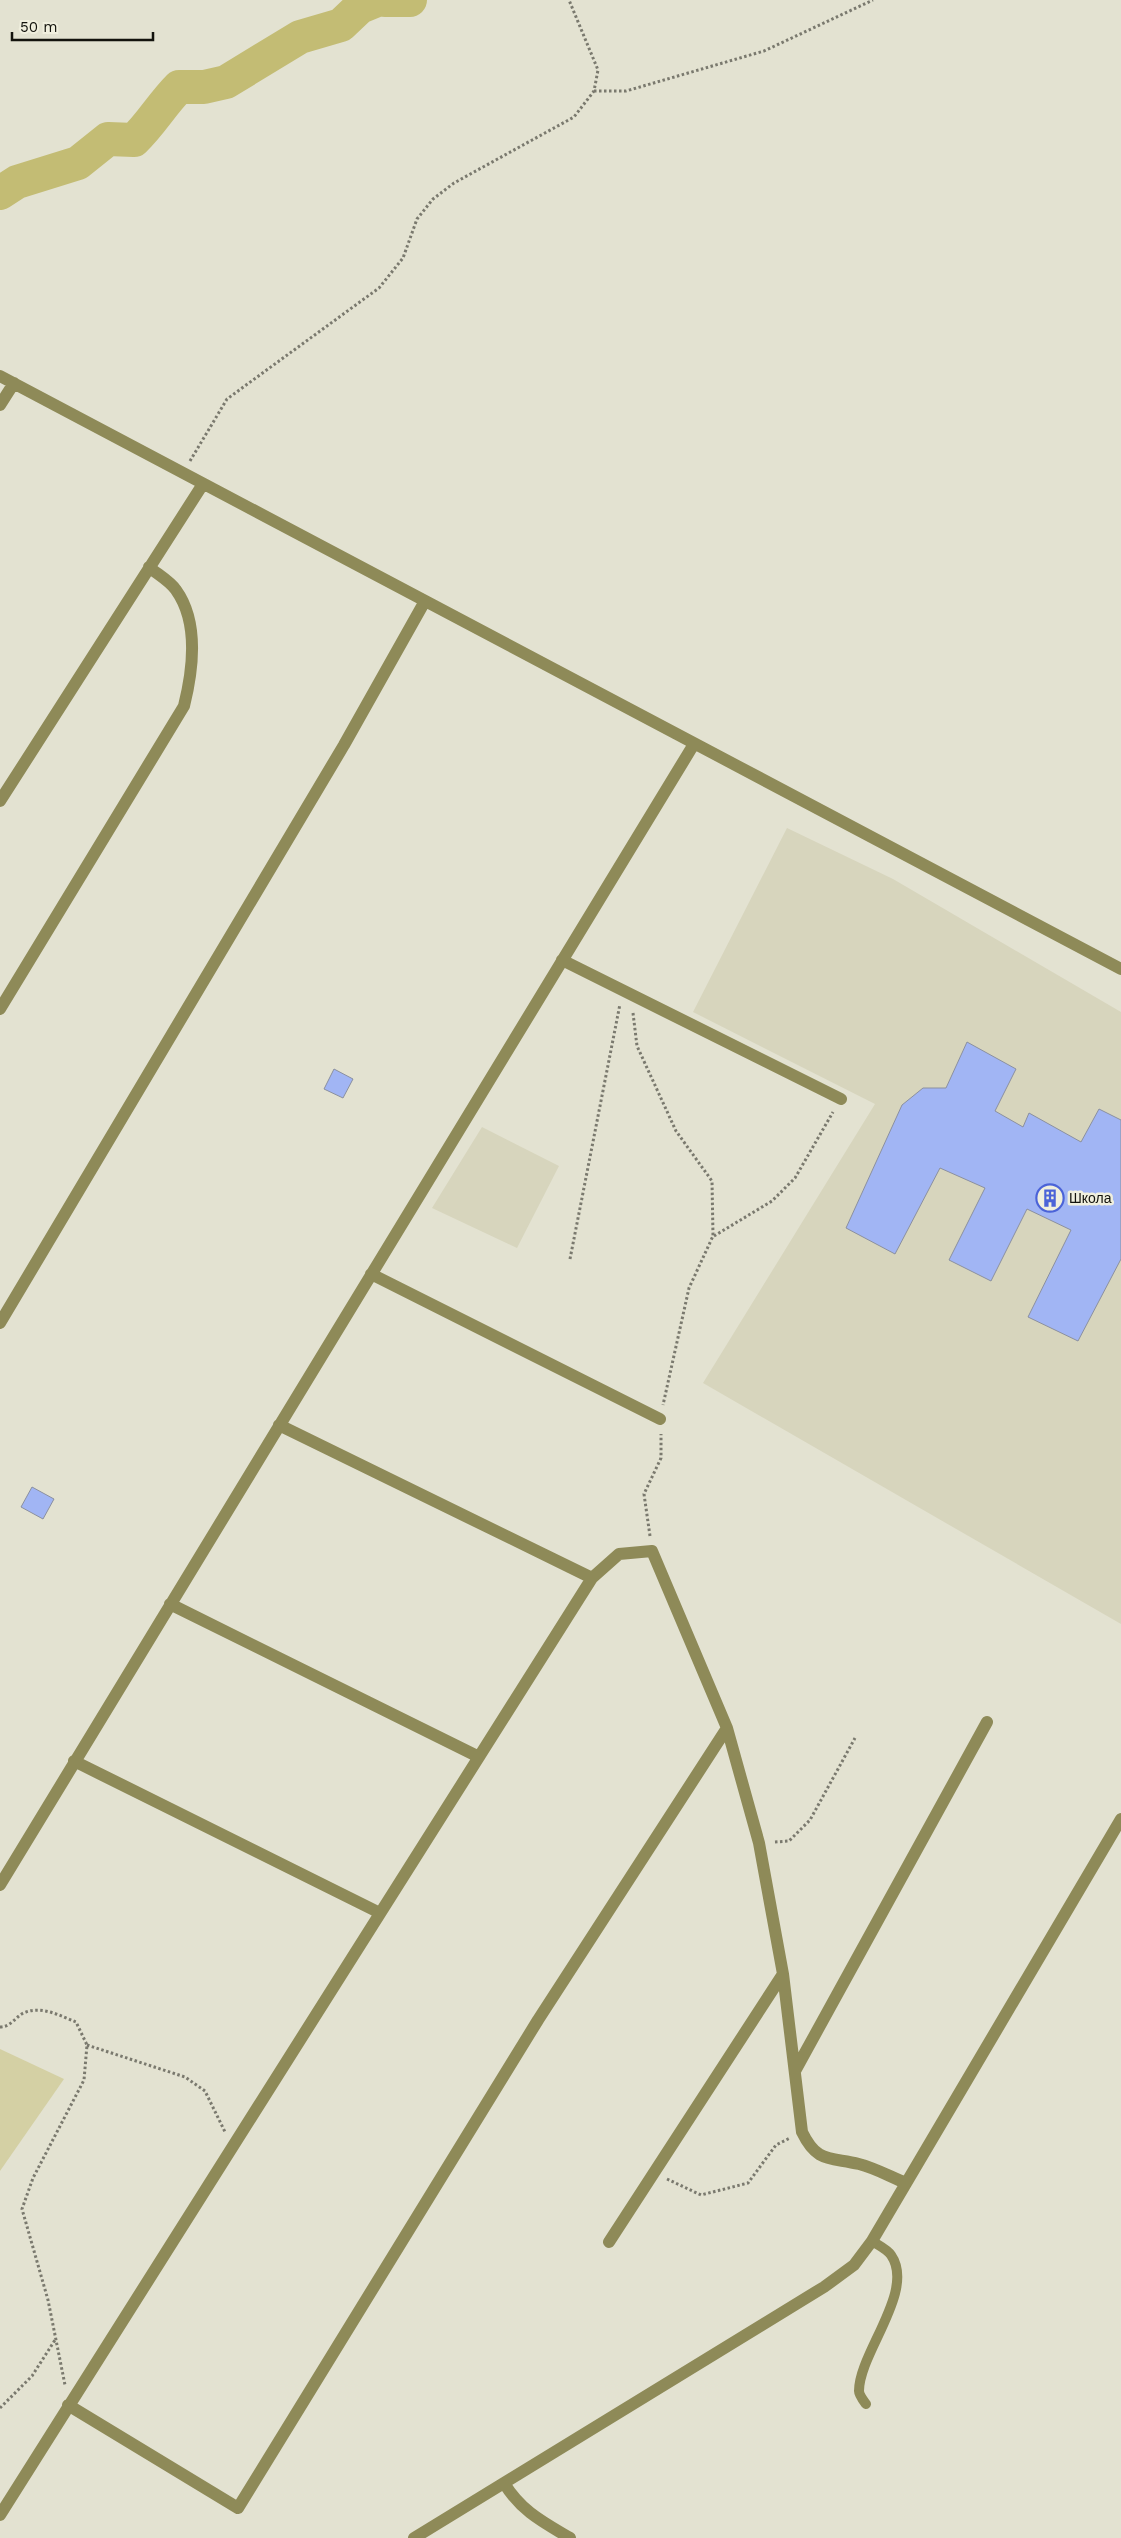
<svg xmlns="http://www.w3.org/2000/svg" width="1121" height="2538" font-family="'Work Sans',sans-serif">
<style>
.built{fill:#d7d5bd}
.green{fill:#d4d0a4}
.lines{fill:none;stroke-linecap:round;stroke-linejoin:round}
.river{stroke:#c3bc74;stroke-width:34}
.building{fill:#a1b5f4;stroke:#8b909f}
.path{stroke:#7a796e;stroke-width:3;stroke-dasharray:2.5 2.5;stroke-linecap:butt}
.lane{stroke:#8e8a58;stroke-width:10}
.street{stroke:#8e8a58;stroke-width:12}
.labels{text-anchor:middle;stroke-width:5;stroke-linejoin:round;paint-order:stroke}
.poi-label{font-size:14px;fill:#13130d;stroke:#f0efde;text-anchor:start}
</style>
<rect width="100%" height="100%" fill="#e3e2d1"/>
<path class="built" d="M787,828l106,51 228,133v612l-418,-241 172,-279 -182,-92z
M482,1127l77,39 -42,82 -85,-40z"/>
<path class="green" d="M0,2049l64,30 -64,92z"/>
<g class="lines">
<path class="river" d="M385,0h25
M0,193l17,-11 61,-19 30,-24 26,1c17,-16 28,-36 45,-53h25l22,-5 74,-45 41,-12 19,-18 17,-7"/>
</g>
<path class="building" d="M967,1042l49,27 -21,42 28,16 6,-14 52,29 18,-33 22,11v139l-43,82 -50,-24 43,-87 -44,-21 -36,72 -42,-21 36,-72 -45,-20 -45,86 -49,-26 56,-123 21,-17h23z
M334,1069l19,10 -10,19 -19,-9z
M32,1487l22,12 -11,20 -22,-12z"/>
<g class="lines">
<path class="path" d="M594,91h32l138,-40 109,-51
M190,461l37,-62 152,-111 24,-30 14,-39 16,-20 21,-16 120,-66 20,-26 4,-21 -29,-70
M633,1013l4,33 39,85 36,50 1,55 -24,52 -26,117
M714,1236l58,-35 23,-23 38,-66
M570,1259l50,-255
M650,1536l-6,-42 17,-36v-24
M775,1842l14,-1 21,-21 45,-82
M0,2027c12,0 16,-12 26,-15 17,-6 35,4 50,10l11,23 -3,35 -51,98 -11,31 26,91 17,85
M87,2045l98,32 20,14 20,41
M667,2179l34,16 47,-12 28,-38 14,-7
M0,2408l32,-32 23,-36"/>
<path class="lane" d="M866,2404c-3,-4 -7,-9 -7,-13 0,-38 57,-100 32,-136 -4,-6 -13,-10 -19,-14"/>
<path class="street" d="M0,376l1121,593
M0,405l14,-22
M0,801l203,-317
M562,960l279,139
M0,1009l184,-303c9,-36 15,-84 -8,-116 -6,-9 -19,-16 -27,-23
M371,1274l289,145
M0,1323l344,-578 81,-144
M279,1425l313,153
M170,1604l309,153
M74,1761l306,152
M0,1885l694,-1141
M795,2071l192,-349
M609,2242l174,-268
M68,2405l170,103 300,-488 189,-292
M504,2483c17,28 39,39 66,55
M0,2515l592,-937 27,-24 33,-3 75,177 32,115 24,131 19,158c15,31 27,25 57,32 16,4 32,13 47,19
M414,2538l410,-251 30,-22 18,-24 249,-422"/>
</g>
<defs>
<g id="building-ring" transform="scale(1.4375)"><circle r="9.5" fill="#f0efde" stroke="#4b63d8" stroke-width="1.5"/><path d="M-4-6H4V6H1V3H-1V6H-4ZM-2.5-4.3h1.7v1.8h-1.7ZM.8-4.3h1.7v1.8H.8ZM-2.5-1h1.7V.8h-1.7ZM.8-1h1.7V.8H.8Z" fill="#4b63d8"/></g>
</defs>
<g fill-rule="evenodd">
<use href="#building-ring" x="1050" y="1198"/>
</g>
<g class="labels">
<g class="poi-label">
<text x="1069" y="1203">Школа</text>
</g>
</g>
<path d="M12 32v8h141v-8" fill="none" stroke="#13130d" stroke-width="2.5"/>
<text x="20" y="32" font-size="15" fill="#13130d" stroke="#f0efde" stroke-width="4" paint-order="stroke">50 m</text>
</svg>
